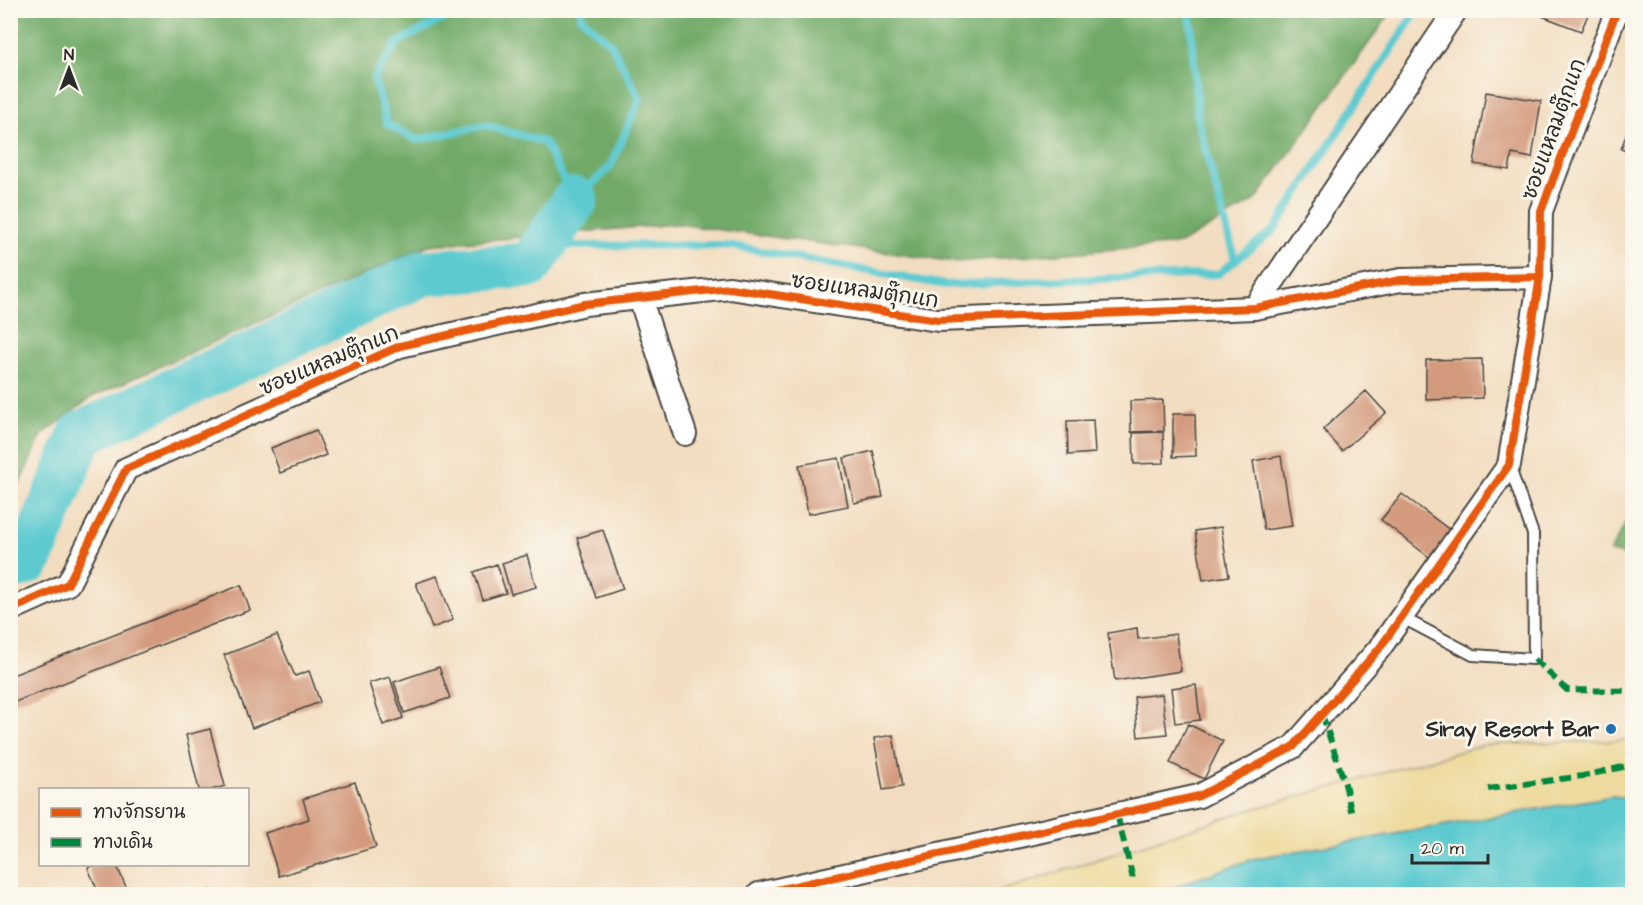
<svg xmlns="http://www.w3.org/2000/svg" width="1643" height="905" font-family="'Architects Daughter','Playpen Sans Thai',sans-serif">
<style>
.forest{fill:#71aa68;stroke:#4e6a4a;stroke-width:1.5}
.sand{fill:#eeda9e;stroke:#8c8264;stroke-width:1.5}
.water{fill:#5dcad0;stroke:#447a7e;stroke-width:1.5}
.lines{fill:none;stroke-linecap:round;stroke-linejoin:round}
.stream{stroke:#5dcad0;stroke-width:8}
.river{stroke:#5dcad0;stroke-width:46}
.building{fill:#d39a7d}
.lane-casing{stroke:#494641;stroke-width:14}
.street-casing{stroke:#494641;stroke-width:26}
.lane{stroke:#fff;stroke-width:10}
.street{stroke:#fff;stroke-width:22}
.quiet{stroke:#00873e;stroke-width:6;stroke-dasharray:12 6;stroke-linecap:butt}
.cycleway-casing{stroke:#fbf7ec;stroke-width:11}
.cycleway{stroke:#e8590c;stroke-width:8}
.poi-dot{fill:#1f6fb2;stroke:#fbf7ec;stroke-width:2}
.labels{text-anchor:middle;stroke-width:6;stroke-linejoin:round;paint-order:stroke}
.street-label{font-size:21px;fill:#2b2b2b;stroke:#fbf7ec}
.poi-label{font-size:21px;font-weight:bold;fill:#2b2b2b;stroke:#fbf7ec;text-anchor:end}
</style>
<rect width="100%" height="100%" fill="#fbf7ec"/>
<filter id="ink" filterUnits="userSpaceOnUse"><feTurbulence type="fractalNoise" baseFrequency=".0167" numOctaves="2"/><feDisplacementMap in="SourceGraphic" scale="12" xChannelSelector="R" yChannelSelector="G"/><feConvolveMatrix kernelMatrix="1 2 1 2 8 2 1 2 1" color-interpolation-filters="sRGB"/></filter>
<filter id="wash" filterUnits="userSpaceOnUse"><feTurbulence type="fractalNoise" baseFrequency=".008" numOctaves="4" result="noise"/><feDisplacementMap in="SourceGraphic" scale="24" xChannelSelector="R" yChannelSelector="G"/><feGaussianBlur stdDeviation="1.35" result="paint"/><feColorMatrix in="noise" values="0 0 0 0 0 0 0 0 0 0 0 0 0 0 0 0 0 1.4 0 .05"/><feComposite in="paint" operator="in"/></filter>
<g filter="url(#wash)">
<rect width="100%" height="100%" fill="#f2ddc0"/>
<path class="forest" d="M11,10h1381v1l-136,189 -76,44 -225,18 -278,-38 -248,21 -337,152 -50,38 -31,67z
M1632,511v46l-22,-5z"/>
<path class="sand" d="M1632,740v59l-19,-3 -361,63 -97,35h-164l255,-83 238,-66z"/>
<path class="water" d="M1613,796l19,3v95h-477l97,-35z"/>
<g class="lines">
<path class="stream" d="M454,10l-1,4 -55,28 -24,36 13,46 30,16 68,-15 59,17 31,58 35,-33 30,-68 -29,-55 -30,-27v-7
M1190,10l8,111 37,139
M543,246l185,-1 217,40 273,-11 56,-44 143,-220"/>
<path class="river" d="M10,568l19,-7 52,-127 342,-161 107,-8 45,-65"/>
</g>
<g id="blocks">
<path class="building" d="M1545,10h45l-9,21 -39,-15z
M1486,92l55,9 -9,57 -20,-4 -3,16 -35,-6z
M1632,118v35l-11,-4z
M1482,359l1,39 -57,2v-40z
M1366,391l20,22 -44,38 -19,-22z
M1163,400l1,31 -33,1 -1,-31z
M1173,414h22l1,42 -23,1z
M1093,420l2,33 -27,2 -1,-34z
M316,430l10,25 -46,18 -9,-25z
M1163,432l1,31 -30,1 -1,-31z
M873,451l10,46 -29,6 -10,-45z
M1281,456l11,70 -28,4 -11,-69z
M839,458l9,48 -40,8 -9,-49z
M1402,494l53,40 -21,27 -53,-41z
M1221,527l8,49 -26,4 -8,-49z
M603,530l20,59 -27,9 -19,-60z
M527,555l9,32 -25,7 -9,-31z
M497,564l9,29 -23,7 -9,-28z
M437,576l16,44 -21,8 -16,-45z
M241,585l9,25 -240,94v-28z
M1137,628l1,11 38,-5 5,37 -66,10 -7,-48z
M277,635l18,41 14,-5 11,31 -68,26 -28,-73z
M439,667l11,31 -46,15 -10,-31z
M390,677l13,41 -20,7 -14,-42z
M1196,685l4,35 -25,3 -4,-35z
M1162,694l5,40 -29,3 -4,-40z
M1188,724l35,17 -19,38 -34,-16z
M210,729l15,57 -14,4h-12l-13,-55z
M893,735l9,52 -19,3 -9,-52z
M355,782l21,65 -97,29 -14,-43 44,-14 -6,-20z
M96,864h20l13,30h-30l-11,-26z
M211,890l1,4h-16z"/>
</g>
</g>
<g filter="url(#ink)">
<use href="#blocks" fill-opacity="0" stroke="#494641" stroke-width="1.5"/>
<g class="lines">
<g class="lane-casing">
<path id="lane" d="M1401,617l72,38 61,4 -1,-125 -24,-69"/>
</g>
<g class="street-casing">
<path id="street" d="M640,298l45,136
M1255,308l201,-298
M10,610l58,-26 58,-115 274,-123 185,-42 145,-16 208,32 317,-12 146,-28 139,-3
M759,894l440,-98 94,-49 86,-98 130,-184 31,-188 1,-66 73,-193 4,-8"/>
</g>
<use href="#lane" class="lane"/>
<use href="#street" class="street"/>
<path class="quiet" d="M1534,659l33,31 65,1
M1322,714l23,70 7,31
M1488,789l95,-13 49,-11
M1117,814l16,65"/>
<g class="cycleway-casing">
<path id="cycleway" d="M10,610l58,-26 58,-115 274,-123 185,-42 145,-16 208,32 317,-12 146,-28 139,-3
M759,894l440,-98 94,-49 86,-98 130,-184 31,-188 1,-66 73,-193 4,-8"/>
</g>
<use href="#cycleway" class="cycleway"/>
</g>
</g>
<circle class="poi-dot" cx="1611" cy="729" r="6"/>
<g class="labels">
<g class="street-label">
<text transform="translate(1553 129) rotate(-70)" y="7">ซอยแหลมตุ๊กแก</text>
<text transform="translate(865 290) rotate(8)" y="7">ซอยแหลมตุ๊กแก</text>
<text transform="translate(329 360) rotate(-23)" y="7">ซอยแหลมตุ๊กแก</text>
</g>
<g class="poi-label">
<text x="1599" y="736">Siray Resort Bar</text>
</g>
</g>
<rect width="1643" height="905" fill="none" stroke="#fbf7ec" stroke-width="36"/>
<rect x="39" y="788" width="210" height="78" fill="#fbf7ec" stroke="#a8a59f" stroke-width="1.5"/>
<rect x="51" y="808" width="30" height="9" fill="#e8590c" stroke="#a8a59f" stroke-width="1.5"/>
<text x="93" y="818" font-size="18" fill="#2b2b2b">ทางจักรยาน</text>
<rect x="51" y="838" width="30" height="9" fill="#00873e" stroke="#a8a59f" stroke-width="1.5"/>
<text x="93" y="848" font-size="18" fill="#2b2b2b">ทางเดิน</text>
<g transform="translate(69 69)" stroke="#fbf7ec" stroke-width="4.5" paint-order="stroke">
<path d="M0-4.5L10 22L0 15L-10 22Z" fill="#2b2b2b"/>
<text y="-9" font-size="16" font-weight="bold" text-anchor="middle" fill="#2b2b2b">N</text>
</g>
<path d="M1412 854v9h76v-9" fill="none" stroke="#2b2b2b" stroke-width="3"/>
<text x="1421" y="854" font-size="18" fill="#2b2b2b" stroke="#fbf7ec" stroke-width="4.5" paint-order="stroke">20 m</text>
</svg>
